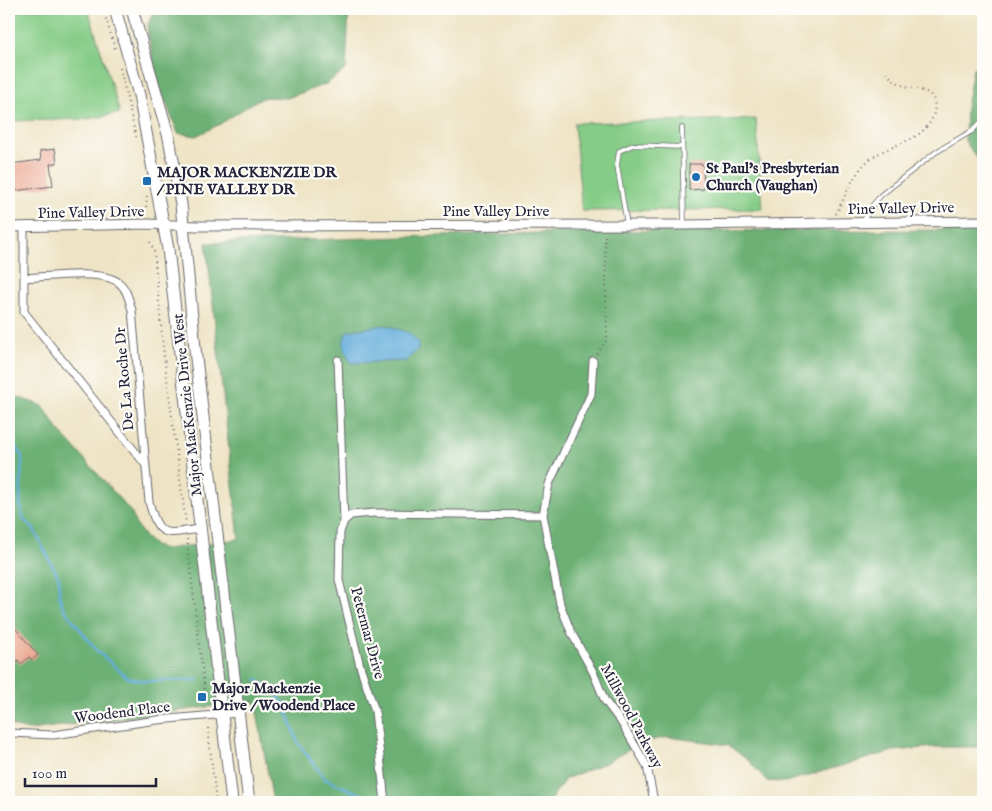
<svg xmlns="http://www.w3.org/2000/svg" width="992" height="811" font-family="'IM FELL English',serif">
<style>
.green{fill:#85cc87;stroke:#547761}
.forest{fill:#6cb074;stroke:#476958}
.water{fill:#64addb;stroke:#43688b}
.lines{fill:none;stroke-linecap:round;stroke-linejoin:round}
.stream{stroke:#64addb;stroke-width:2.5}
.building{fill:#eba893}
.service-casing{stroke:#69666b;stroke-width:5.5}
.minor-casing{stroke:#69666b;stroke-width:9}
.tertiary-casing{stroke:#69666b;stroke-width:11}
.primary-casing{stroke:#69666b;stroke-width:13}
.path{stroke:#69666b;stroke-width:2;stroke-dasharray:1 4;stroke-linecap:butt}
.service{stroke:#fff;stroke-width:4}
.minor{stroke:#fff;stroke-width:7}
.tertiary{stroke:#fff;stroke-width:9}
.primary{stroke:#fff;stroke-width:11}
.poi-dot{fill:#1f6fb2;stroke:#fdfcf7;stroke-width:2}
.labels{text-anchor:middle;stroke-width:4.5;stroke-linejoin:round;paint-order:stroke}
.poi-label{font-size:15px;font-weight:bold;fill:#22223b;stroke:#fdfcf7;text-anchor:start}
.street-label{font-size:15px;fill:#22223b;stroke:#fdfcf7}
</style>
<rect width="100%" height="100%" fill="#fdfcf7"/>
<filter id="ink" filterUnits="userSpaceOnUse"><feTurbulence type="fractalNoise" baseFrequency=".02" numOctaves="2"/><feDisplacementMap in="SourceGraphic" scale="10" xChannelSelector="R" yChannelSelector="G"/><feConvolveMatrix kernelMatrix="1 2 1 2 8 2 1 2 1" color-interpolation-filters="sRGB"/></filter>
<filter id="wash" filterUnits="userSpaceOnUse"><feTurbulence type="fractalNoise" baseFrequency=".0096" numOctaves="4" result="noise"/><feDisplacementMap in="SourceGraphic" scale="20" xChannelSelector="R" yChannelSelector="G"/><feGaussianBlur stdDeviation="1.12" result="paint"/><feColorMatrix in="noise" values="0 0 0 0 0 0 0 0 0 0 0 0 0 0 0 0 0 1.4 0 .05"/><feComposite in="paint" operator="in"/></filter>
<g filter="url(#wash)">
<rect width="100%" height="100%" fill="#eee4c5"/>
<path class="green" d="M9,9h79l32,104 -33,6 -78,2z
M756,119l7,90 -181,2 -8,-88z"/>
<path class="forest" d="M154,9h195l-3,60 -20,15 -39,14 -21,-1 -9,3 -37,24 -24,12 -18,-3 -21,-53 -10,-52z
M983,56v101h-7l-11,-16 1,-33 7,-39z
M983,230v517h-48l-42,4 -108,31 -18,-1 -17,-19 -22,-17 -59,-8 -26,5 -38,21 -40,16 -16,23h-276l-18,-101 -226,29 -20,-5v-331l34,12 15,23 74,84 3,10 10,14 10,9 11,3 73,-10 -33,-296 399,-12z"/>
<path class="water" d="M385,325l24,8 10,10 -1,6 -12,12 -54,2c-7,-8 -12,-22 -4,-32z"/>
<g class="lines">
<path class="stream" d="M9,436l13,20 -2,47 3,16 10,9 26,50v18l5,13 33,42 31,27 17,3 53,-1
M256,679l16,11 12,13 14,40 27,36 44,19"/>
</g>
<g id="blocks">
<path class="building" d="M55,149l2,14 -7,1 3,22 -39,5 -4,-27 31,-4 -1,-9z
M689,164h14l1,25 -15,1z
M9,621l29,34 -6,5 -3,-3 -8,7 -3,-4 -2,2 -7,-8z"/>
</g>
</g>
<g filter="url(#ink)">
<use href="#blocks" fill-opacity="0" stroke="#69666b" stroke-width="1"/>
<g class="lines">
<g class="service-casing">
<path id="service" d="M682,128l2,97
M863,223l5,-12 13,-16 55,-43 36,-21 11,-11
M627,225l-10,-60 2,-14 14,-6 49,2"/>
</g>
<g class="minor-casing">
<path id="minor" d="M24,227v85l121,152
M24,278c23,-1 76,-9 94,4 9,6 11,19 14,28l17,192c10,37 15,32 50,27
M338,360l6,161
M593,361l-2,33 -42,90 -6,31 17,89 11,28 22,40 12,29 16,21 26,44 7,36
M9,733l44,2 104,-15 82,-7
M385,802l-10,-91 -15,-45 -21,-86 1,-48 4,-11 7,-6 23,-2 169,2"/>
</g>
<g class="tertiary-casing">
<path id="tertiary" d="M9,227l139,-3 49,2 487,-1 299,-4"/>
</g>
<g class="primary-casing">
<path id="primary" d="M115,9l24,86 29,154 64,553
M132,9l37,129 12,66 15,154 53,444"/>
</g>
<path class="path" d="M103,9l12,40
M120,68l16,69
M146,207l1,-12
M836,214c9,-17 17,-40 32,-53 21,-19 57,-17 66,-48 1,-4 1,-11 -1,-15 -6,-10 -22,-8 -31,-13 -6,-3 -11,-7 -16,-12
M150,242l4,9 10,105 22,168
M597,354l10,-15 -2,-105
M187,539l19,164
M208,728l8,74"/>
<use href="#service" class="service"/>
<use href="#minor" class="minor"/>
<use href="#tertiary" class="tertiary"/>
<use href="#primary" class="primary"/>
</g>
</g>
<g class="poi-dot">
<circle cx="696" cy="177" r="5"/>
<rect x="142" y="176" width="10" height="10" rx="2.5"/>
<rect x="197" y="692" width="10" height="10" rx="2.5"/>
</g>
<g class="labels">
<g class="poi-label">
<text x="706" y="173">St Paul's Presbyterian<tspan x="706" dy="17">Church (Vaughan)</tspan></text>
<text x="157" y="177">MAJOR MACKENZIE DR<tspan x="157" dy="17">/ PINE VALLEY DR</tspan></text>
<text x="212" y="693">Major Mackenzie<tspan x="212" dy="17">Drive / Woodend Place</tspan></text>
</g>
<g class="street-label">
<text transform="translate(901 208) rotate(-1)" y="5">Pine Valley Drive</text>
<text x="496" y="216">Pine Valley Drive</text>
<text transform="translate(91 212) rotate(-1)" y="5">Pine Valley Drive</text>
<text transform="translate(124 379) rotate(-95)" y="5">De La Roche Dr</text>
<text transform="translate(187 405) rotate(-96)" y="5">Major MacKenzie Drive West</text>
<text transform="translate(368 633) rotate(75)" y="5">Petermar Drive</text>
<text transform="translate(122 712) rotate(-7)" y="5">Woodend Place</text>
<text transform="translate(632 716) rotate(62)" y="5">Millwood Parkway</text>
</g>
</g>
<rect width="992" height="811" fill="none" stroke="#fdfcf7" stroke-width="30"/>
<path d="M25 778v8h131v-8" fill="none" stroke="#22223b" stroke-width="2.5"/>
<text x="32" y="778" font-size="15" fill="#22223b" stroke="#fdfcf7" stroke-width="4" paint-order="stroke">100 m</text>
</svg>
